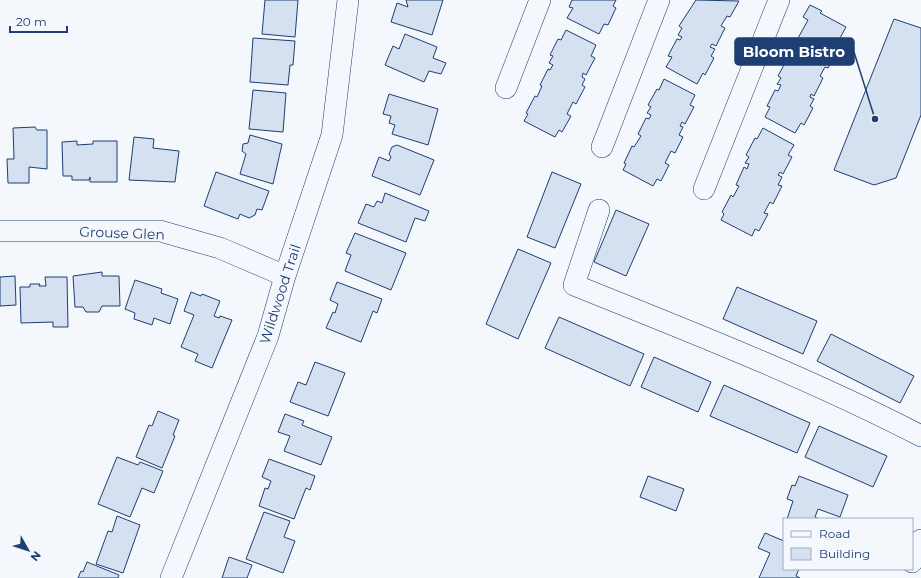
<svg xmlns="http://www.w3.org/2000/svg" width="921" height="578" font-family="Montserrat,sans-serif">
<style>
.building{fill:#d5e0f0;stroke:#1d3f73}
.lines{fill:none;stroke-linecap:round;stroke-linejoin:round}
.minor-casing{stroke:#1d3f73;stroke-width:22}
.minor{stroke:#f4f7fb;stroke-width:21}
.labels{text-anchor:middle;stroke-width:3;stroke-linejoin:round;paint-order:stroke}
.street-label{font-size:14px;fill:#1d3f73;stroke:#f4f7fb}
.leader{fill:none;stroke:#1d3f73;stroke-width:1.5}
.callout-dot{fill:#1d3f73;stroke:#f4f7fb;stroke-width:1.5}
.callout{fill:#1d3f73;stroke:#1d3f73;stroke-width:1.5}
.callout-label{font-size:15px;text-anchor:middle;font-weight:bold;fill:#fff}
</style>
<rect width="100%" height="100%" fill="#f4f7fb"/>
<path class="building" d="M265,0h33l-3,37 -33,-3z
M406,0h37l-11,35 -41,-13 6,-19 11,4z
M572,0h44l-3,6 3,2 -8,17 -4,-1 -5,10 -32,-16 6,-10 -4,-1z
M696,0l43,1 -9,16 -3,-1 -6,10 4,2 -9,18 -4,-2 -2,3 5,2 -4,7 3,2 -9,17 -2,-2 -6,11 -31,-17 6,-10 -4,-1 9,-17 3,1 2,-3 -4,-2 4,-7 -3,-2z
M810,5l12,6 -2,2 26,14 -12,22 4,1 -10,18 -3,-1 -5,9 3,2 -9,18 -3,-2 -1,3 4,2 -4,7 3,2 -9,17 -3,-2 -6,10 -30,-16 5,-10 -3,-1 8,-16 3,1 3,-6 -4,-1 4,-6 -3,-2 8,-15 2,1 7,-12 -3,-1 16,-29 -5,-3z
M894,19l27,9v87l-25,63 -22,7 -40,-15z
M566,30l30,15 -5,11 4,2 -9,17 -3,-2 -1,4 3,2 -3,6 3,2 -9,17 -3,-2 -6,12 4,2 -9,16 -3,-2 -4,7 -31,-16 4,-7 -2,-1 9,-17 2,1 5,-11 -2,-1 8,-16 2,1 3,-5 -4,-2 4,-7 -3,-1 8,-16 3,1z
M405,34l32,13 -4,11 13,5 -5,11 -12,-3 -5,11 -39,-17 8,-19 6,3z
M253,38l42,3 -2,24h-3l-2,20 -38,-3z
M664,79l31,16 -5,10 4,2 -9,17 -3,-2 -2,4 3,1 -4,8 4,2 -8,16 -4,-2 -6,12 4,2 -8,16 -4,-2 -4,7 -30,-16 3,-6 -2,-1 8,-17 2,1 7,-11 -3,-2 8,-16 3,1 2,-4 -4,-2 4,-6 -3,-2 9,-16 2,1z
M253,90l33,3 -3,39 -34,-3z
M389,94l49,15 -10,36 -36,-11 3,-9 -6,-2 2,-7 -8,-2z
M35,127l2,3h10v39l-18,-2v16h-21l-1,-24h7l-1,-31z
M763,128l31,17 -6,10 4,2 -9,17 -3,-2 -2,3 4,2 -4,8 4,1 -9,18 -3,-2 -6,11 4,1 -9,17 -4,-2 -3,7 -31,-16 3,-6 -2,-2 9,-17 2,2 6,-11 -3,-1 8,-18 3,2 2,-5 -4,-1 4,-6 -3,-2 9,-17 2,1z
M250,135l32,9 -9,40 -33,-10 6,-20 -4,-3 1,-7 5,-1z
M134,137l20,2 -1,9 26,3 -4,31 -46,-2z
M77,141v4l16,-1v-3h24v41h-27v-5l-1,3h-17v-4h-9l-1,-34z
M397,145l37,15 -14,35 -48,-19 7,-19 10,4 2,-4 -2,-3 3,-7z
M216,172l53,19 -7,19 -5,-1 -2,6 -6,3 -9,-4 -2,5 -34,-13z
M552,172l29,12 -26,64 -28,-11z
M385,193l44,18 -4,10 -10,-3 -9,24 -48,-19 8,-19 8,3 3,-6 5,2z
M616,210l33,14 -23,52 -32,-14z
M355,233l51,20 -15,37 -46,-19 6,-16 -5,-2z
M518,249l33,14 -33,76 -32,-15z
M102,272v4h17l1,30h-18l-3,6h-13l-3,-5h-8l-2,-31z
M15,276l1,29 -16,1v-29z
M45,277h22l1,50h-15v-5l-32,1 -1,-36h10v-3h10l-1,2h7z
M135,280l27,9 -1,4 17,6 -8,25 -16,-6 -2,7 -18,-6 1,-6 -10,-4z
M337,282l45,17 -5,14 -4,-2 -12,31 -35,-14 7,-16 2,1 3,-9 -8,-4z
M737,287l80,34 -14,33 -80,-35z
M191,292l10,4 1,-2 18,7 -6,15 5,2 1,-2 12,4 -20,48 -17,-7 3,-7 -17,-7 13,-32 -10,-4z
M559,317l85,37 -14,32 -85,-38z
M831,334l83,42 -14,27 -83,-42z
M654,357l57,25 -13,30 -57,-25z
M315,362l30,11 -17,43 -38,-14 8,-20 8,3z
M724,385l86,38 -13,30 -87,-37z
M158,411l21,9 -6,15 2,1 -13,32 -26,-11 13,-32 3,1z
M285,414l19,7 -2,4 30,12 -11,28 -37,-14 6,-15 -12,-4z
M819,426l68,30 -14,31 -68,-30z
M117,457l21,8 2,-3 23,9 -9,22 -12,-5 -12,29 -32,-13z
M269,459l46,17 -5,14 -4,-2 -12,31 -35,-13 6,-18 3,1 3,-8 -9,-4z
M648,476l36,13 -8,22 -36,-14z
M799,476l49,19 -8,22 -22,-8 -3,8 4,2h-32l6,-18 -6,-2 5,-14 3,1z
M264,512l26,9 -6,16 11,4 -12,32 -37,-14z
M117,516l23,9 -17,48 -27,-9 12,-33 4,1z
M765,533l19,8v28h15l-3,7 4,2h-41l11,-25 -12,-5z
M229,557l23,8 -5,13h-25z
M87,562l32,13 -1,3h-40l3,-7 2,1z"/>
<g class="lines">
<g class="minor-casing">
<path id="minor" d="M506,88l34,-88
M602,147l57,-147
M704,189l75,-189
M599,210l-25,75c117,47 235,93 347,151
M0,231h160l60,17 65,28
M912,562l9,-22
M171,578l97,-242 17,-60 47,-141 16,-135"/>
</g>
<use href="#minor" class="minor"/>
</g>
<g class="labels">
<g class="street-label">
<text transform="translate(122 233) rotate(2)" y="5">Grouse Glen</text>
<text transform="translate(280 294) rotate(-72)" y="5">Wildwood Trail</text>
</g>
</g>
<path class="leader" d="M875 119L854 52"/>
<circle class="callout-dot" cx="875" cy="119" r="4"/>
<rect class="callout" x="735" y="38" width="119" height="27" rx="4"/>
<g class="callout-label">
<text x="794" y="57">Bloom Bistro</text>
</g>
<rect x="783" y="518" width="130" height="52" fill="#f4f7fb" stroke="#9eadc5"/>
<rect x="791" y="531" width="20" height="6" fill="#f4f7fb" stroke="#9eadc5"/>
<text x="819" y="538" font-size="12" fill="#1d3f73">Road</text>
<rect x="791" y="548" width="20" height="12" fill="#d5e0f0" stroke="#9eadc5"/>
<text x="819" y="558" font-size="12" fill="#1d3f73">Building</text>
<g transform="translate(28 550) rotate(129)" stroke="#f4f7fb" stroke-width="3" paint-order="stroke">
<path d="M0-3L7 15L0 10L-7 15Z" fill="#1d3f73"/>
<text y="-6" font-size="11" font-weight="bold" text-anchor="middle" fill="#1d3f73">N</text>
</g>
<path d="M10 26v6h57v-6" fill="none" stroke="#1d3f73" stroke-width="2"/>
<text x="16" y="26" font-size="12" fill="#1d3f73" stroke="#f4f7fb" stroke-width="3" paint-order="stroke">20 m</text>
</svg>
